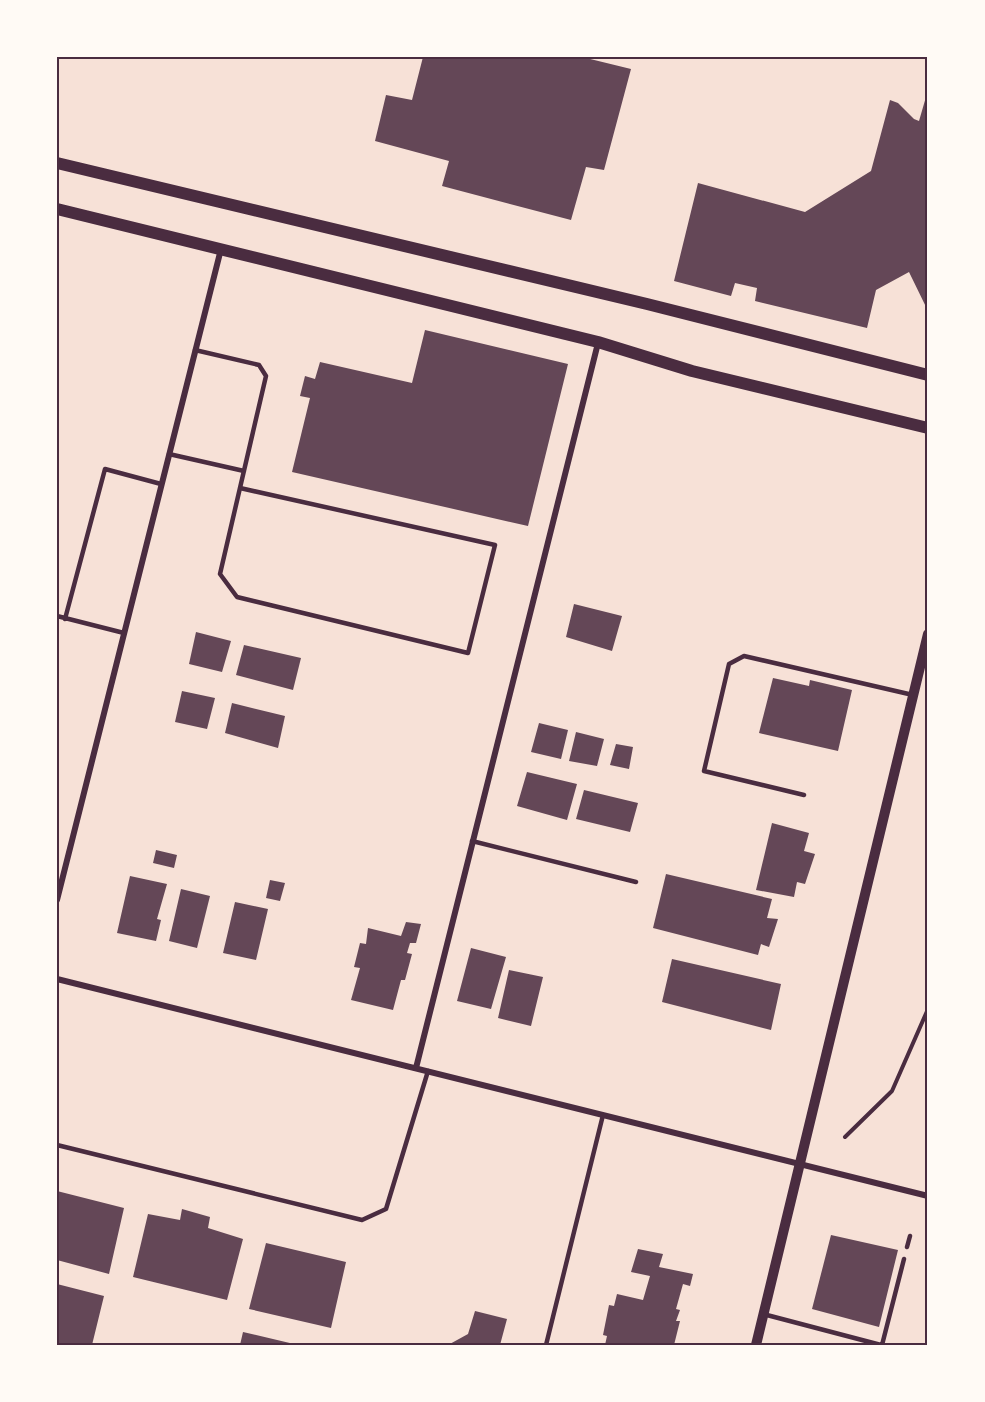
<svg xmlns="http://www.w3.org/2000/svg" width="985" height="1402" font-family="'Noto Sans',sans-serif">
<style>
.building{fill:#644757}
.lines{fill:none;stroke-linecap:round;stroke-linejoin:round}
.path{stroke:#4a2c40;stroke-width:4}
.service{stroke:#4a2c40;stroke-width:4.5}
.minor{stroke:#4a2c40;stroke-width:6}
.tertiary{stroke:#4a2c40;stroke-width:10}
.secondary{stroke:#4a2c40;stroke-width:12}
.neatline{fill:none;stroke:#4a2c40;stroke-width:2}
</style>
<rect width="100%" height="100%" fill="#f7e1d7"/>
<path class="building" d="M423,57h159l49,12 -27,101 -18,-3 -15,53 -129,-34 7,-25 -74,-20 11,-46 26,5z
M928,90v221l-19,-39 -33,18 -9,38 -112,-27 2,-13 -22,-5 -4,13 -57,-15 24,-98 107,29 66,-41 19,-71 8,3 16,16 5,2z
M425,330l143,34 -40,162 -236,-54 18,-74 -10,-2 5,-20 10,3 5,-17 92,21z
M574,604l48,12 -10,35 -46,-14z
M196,632l35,9 -9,31 -33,-8z
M244,645l57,13 -8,32 -57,-15z
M773,678l36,8 1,-6 42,10 -14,61 -79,-18z
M182,691l33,7 -8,31 -32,-7z
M232,703l53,13 -7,32 -53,-15z
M539,723l29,7 -7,29 -30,-7z
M576,732l28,7 -7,27 -28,-5z
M616,744l17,3 -4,22 -19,-4z
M527,772l50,12 -10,36 -50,-14z
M584,790l54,13 -8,29 -54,-13z
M772,823l37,10 -5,18 11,3 -10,30 -8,-2 -3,15 -38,-7z
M156,850l21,5 -3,13 -21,-5z
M666,874l106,25 -5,19 11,1 -9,28 -8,-3 -3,11 -105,-27z
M130,876l37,8 -10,35 4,1 -5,21 -39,-8z
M270,880l15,3 -5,18 -14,-3z
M181,889l29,7 -13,52 -28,-7z
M235,902l33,7 -12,51 -33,-7z
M406,922l15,2 -5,19h-6l-3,10 5,1 -7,26h-4l-8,30 -42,-10 9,-32 -6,-1 6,-24 6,1 2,-16 33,8z
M471,948l35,9 -15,52 -34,-8z
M672,959l109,25 -10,46 -109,-28z
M509,970l34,7 -12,49 -33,-8z
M57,1191l67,17 -15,66 -52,-14z
M182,1209l28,8 -2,11 35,11 -16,61 -94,-23 15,-63 32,6z
M831,1235l67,15 -19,77 -67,-18z
M266,1243l80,19 -15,66 -82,-19z
M638,1249l25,5 -4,13 34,7 -3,12 -7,-2 -7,25 4,1 -4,11h4l-6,24h-69l2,-9 -4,-1 6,-30 5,1 3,-12 26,6 7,-24 -19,-4z
M57,1284l47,12 -12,49h-35z
M475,1311l32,8 -7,26h-52l20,-11z
M243,1332l51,12v1h-54z"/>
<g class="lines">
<path class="path" d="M845,1137l47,-46 36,-82"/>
<path class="service" d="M195,350l64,15 7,11 -46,198 17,23 231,56 27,-108 -255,-57
M169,454l75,17
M57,616l67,17
M65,619l40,-150 56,15
M804,795l-100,-24 25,-107 15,-8 169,39
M472,841l164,41
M57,1145l305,75 24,-11 42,-138
M907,1247l3,-11
M763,1314l118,31
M546,1345l57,-230
M882,1345l22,-86"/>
<path class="minor" d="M57,900l164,-651
M57,979l871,217
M416,1068l182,-725"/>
<path class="tertiary" d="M756,1345l172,-711"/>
<path class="secondary" d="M57,163l590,141 281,71
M57,209l541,133 94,29 236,57"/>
</g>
<rect width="985" height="1402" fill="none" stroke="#fffaf5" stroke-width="117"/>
<rect x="58" y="58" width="868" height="1286" class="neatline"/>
</svg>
